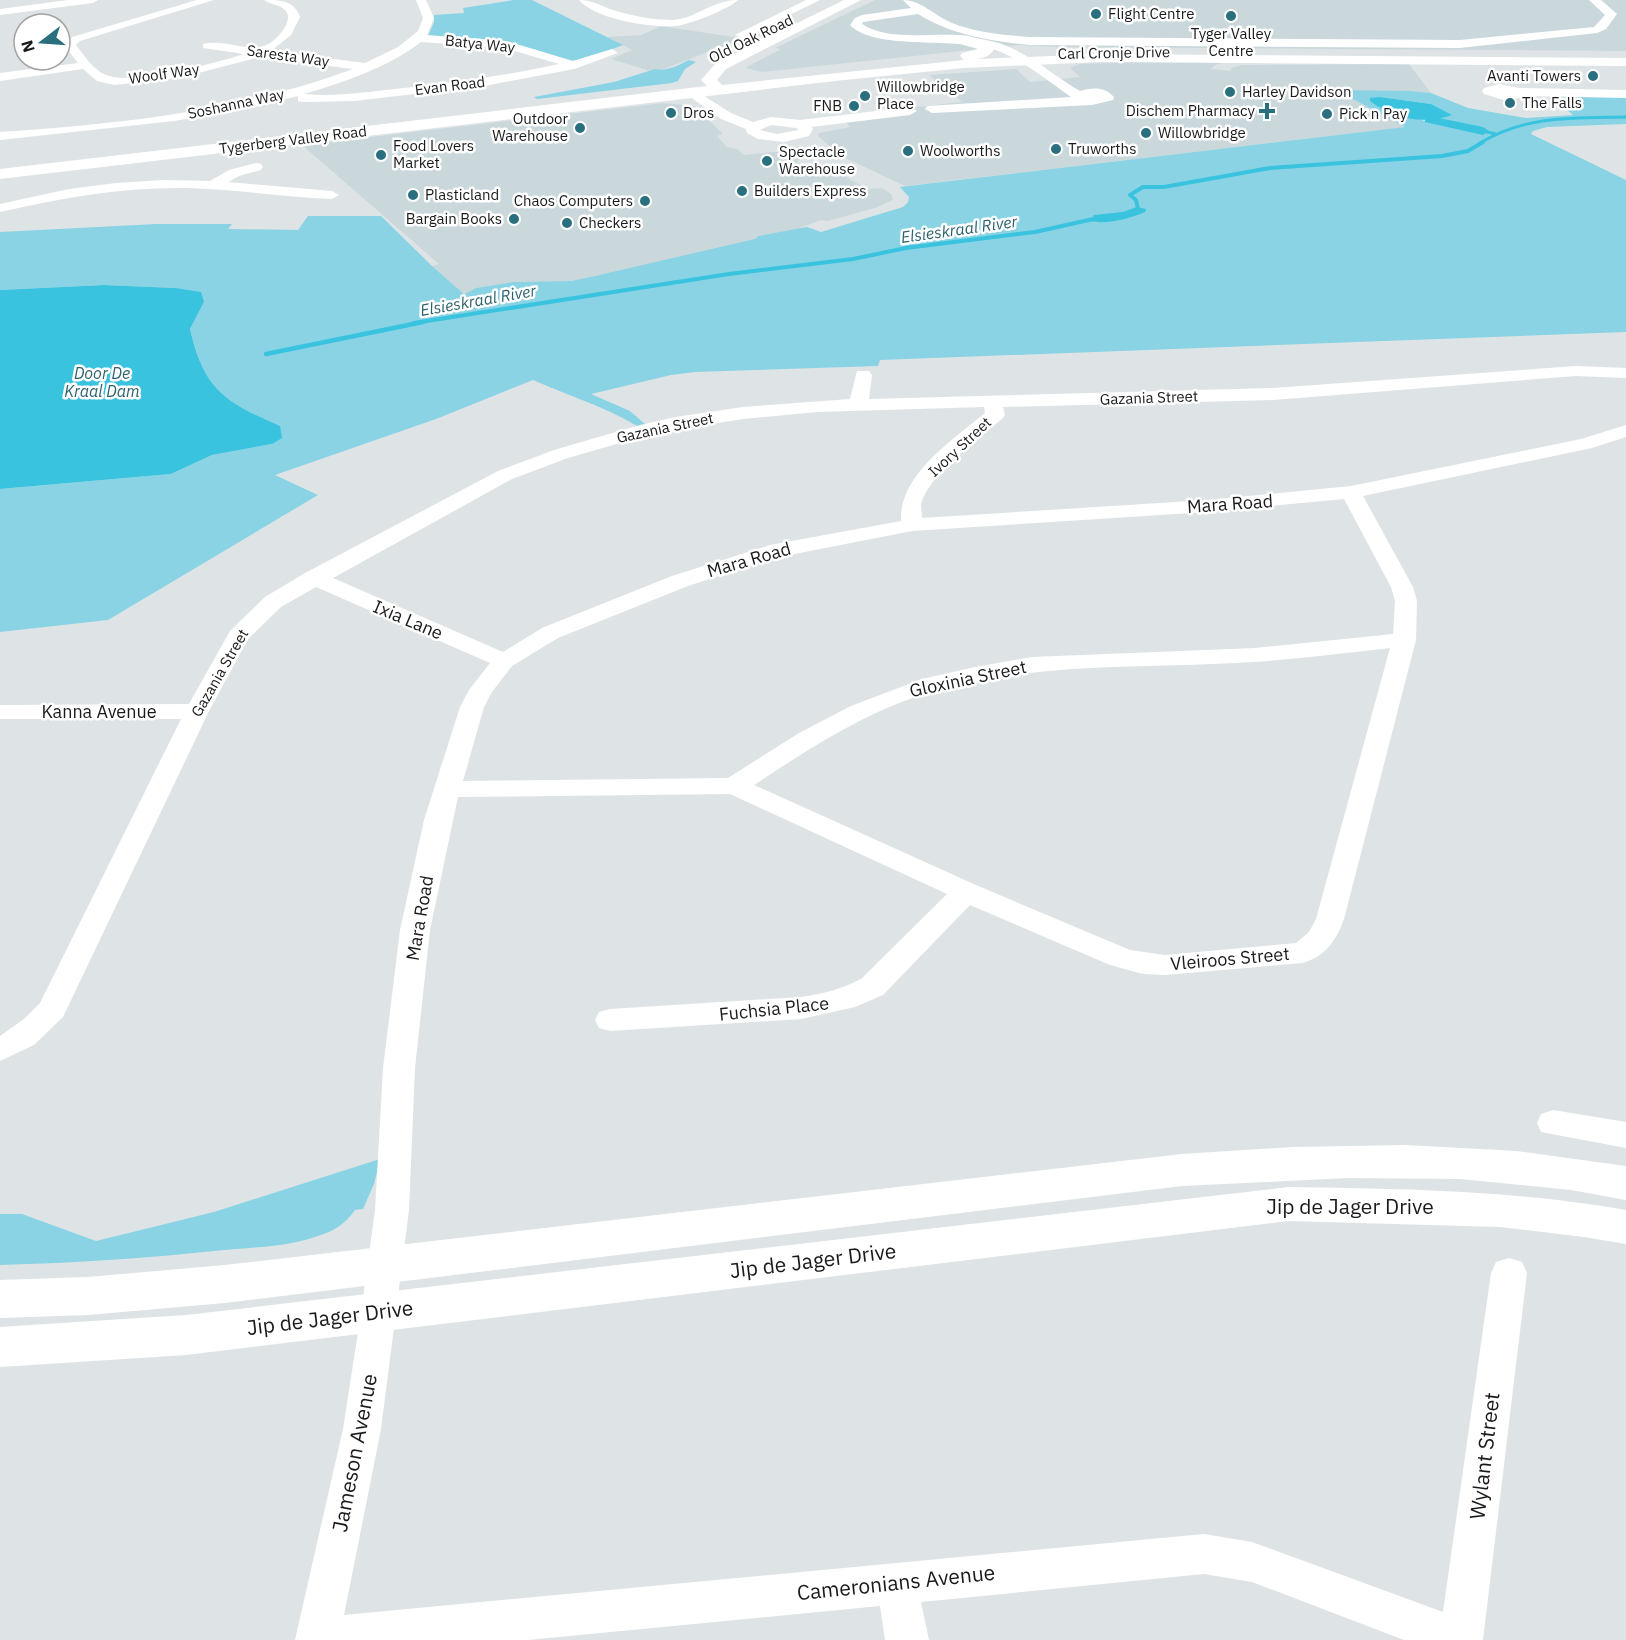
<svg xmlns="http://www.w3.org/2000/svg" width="1626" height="1640" font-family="'IBM Plex Sans',sans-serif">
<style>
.built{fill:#cad8dc}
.green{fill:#89d3e5;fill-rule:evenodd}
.water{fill:#39c3df}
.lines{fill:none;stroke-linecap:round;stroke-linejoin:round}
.stream-far2{stroke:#39c3df;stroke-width:3}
.stream-far1{stroke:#39c3df;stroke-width:4}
.stream{stroke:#39c3df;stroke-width:4.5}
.canal{fill:#39c3df;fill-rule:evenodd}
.minor{fill:#fff;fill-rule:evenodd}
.secondary{fill:#fff;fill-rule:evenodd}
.poi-dot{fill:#296f7e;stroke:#fff;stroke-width:2}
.labels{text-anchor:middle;stroke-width:5;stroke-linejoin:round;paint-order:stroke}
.far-poi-label{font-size:15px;fill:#181a1b;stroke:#fff;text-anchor:start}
.far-street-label{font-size:15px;fill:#181a1b;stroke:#fff}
.far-water-label{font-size:16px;font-style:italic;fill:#2b616c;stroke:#fff}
.street-label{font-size:18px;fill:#181a1b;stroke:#fff}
.near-street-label{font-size:21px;fill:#181a1b;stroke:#fff}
</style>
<rect width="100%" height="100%" fill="#dee4e5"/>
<path class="built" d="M875,0h751v51l-572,-4 -36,-2 -256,27 -17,-4 36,-19 -6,-1z
M661,26l79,12 -7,4 -74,29h-9l-39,-12 21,-9 -25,-13 34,-2z
M1138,62h86l-9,3 -4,4 20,2v-3l11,-3 167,-1 22,29 -20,-2h-73l68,36 -501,59 -66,-31 -21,-19 1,-3 31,-6 -5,-6 7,-7 110,-12 -33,-27 87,-6 14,13 50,-5 -10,-9 9,-4z
M664,103l30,3 29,28 -6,2 10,11 10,2 7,6 29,-3 16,1 12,7 -5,1 12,9 9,-1 7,6 15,-2 28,16 15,-1 9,6 2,6 -18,8 -47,13 -7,-1 -26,10 -37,6 -3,3 -73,19 -111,23 -58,1 -37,6 -12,6 -32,-28 7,-2 -137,-119z"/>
<path class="green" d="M514,0h18l91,45 -36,14 -17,2 -37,-12 -105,-13 6,-14v-7l30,-2 -1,-5z
M689,60l7,2 -11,7 -7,12 -6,2 -135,16 -3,-2 80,-15 41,-13c11,3 24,-4 34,-9z
M1336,90l75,1 20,2 37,15 58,10 47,-3 -22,-19h75v28l-79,3 -14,4 -2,3 95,46v152l-746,28 -2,6 -183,6 -24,3 -80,19 39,17 16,14 -7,2c-33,-20 -70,-31 -106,-47l-97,39 -161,56 43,20 -210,125 -108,12v-143l171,-15 41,-19 60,-11 8,-18c-55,-24 -76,-36 -90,-97l14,-27 -29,-14 -71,-3 -104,5v-58l156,-8h76l-4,5 70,1 10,-14h73l51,50 32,28 12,-6 37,-6 58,-1 24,-5 160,-37 3,-3 49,-9 14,5 82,-25 5,-5 1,-5 -9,-10 505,-60zM1380,97l51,7 20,11 -27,6z
M380,1159l-6,25 -11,25 -8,1c-10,15 -23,22 -40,27 -29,10 -61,10 -91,13 -74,8 -149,13 -224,15v-51h22l74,27 118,-29z"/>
<path class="water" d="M1380,97l51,7 21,11c-29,10 -58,4 -82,-14v-3z
M1137,207l9,2 -1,3c-12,6 -41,13 -54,9l3,-6 29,-3z
M104,285l71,3 26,4 3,10 -14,27c14,61 35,73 90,97l2,12 -10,6 -60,11 -41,19 -171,15v-199z"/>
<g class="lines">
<path class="stream-far2" d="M1483,131l13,3
M1480,143c47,-28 93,-25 146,-26"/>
<path class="stream-far1" d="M1133,211l5,-2 -2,-9 -6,-5 13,-8h21l106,-19 172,-12 26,-5 15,-9
M414,323l315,-49 124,-15 53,-11 129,-16 63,-14"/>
<path class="stream" d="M266,354l157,-32"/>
<path class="canal" d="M1429,116l54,11 6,4 -6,4 -58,-13v-4z"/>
<path class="minor" d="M68,0h30l-5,3 -93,12v-6z
M197,0h17l-134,41 -4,4c8,10 17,25 30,30 26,11 110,-12 138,-21l-41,-6v-4c31,-7 59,21 82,-17 3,-6 5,-12 0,-17 -6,-6 -15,-5 -21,-10 16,0 30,0 36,17l-9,18 -20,16 94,12 33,-16 20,-16 5,-13 -7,-18h10l8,18 -7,17 79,6 67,20 39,-12 6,4 -44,16 -90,17 -130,15 -51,1 -5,-1v-5l-48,12 -76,13 -174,19v-8c118,-8 241,-21 353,-63l-93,-12 -81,21 -65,7 -17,-4 -14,-12 -83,12v-8l78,-10 -14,-18 8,-8zM421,42l84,6 54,16c-54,12 -109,19 -164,25 -30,3 -60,8 -91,5 40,-12 83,-26 117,-52z
M579,0c13,0 22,6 34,10 19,6 40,10 60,10 22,-1 39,-20 65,-20 -9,9 -49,25 -63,26 -25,2 -80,-7 -96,-26z
M806,0h14l-75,37 -4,1 -6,-3z
M903,0c18,0 32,16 49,23 25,10 52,12 78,14l430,3 134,-13 11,-12 -16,-15h12l16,14 -11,15 -9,4 -137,15 -430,-3c-40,-4 -78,-10 -112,-31l-55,8 -1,2c26,17 67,9 97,11 12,2 24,4 36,7 32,9 57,33 85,49 13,-4 25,-4 34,6l-1,3 -21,5 -160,8 -7,-4 2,-3 144,-9c-24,-17 -53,-41 -82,-49 -35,-10 -116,2 -139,-23l5,-7 7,-3 49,-7z
M1499,84l20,4 107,2v8l-101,-2 -18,5 -23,-7 -2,-3 2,-3z
M693,89l38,24 22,9 18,-5 29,3 110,-13 7,4 -7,4 -99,12 2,2 -4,7 -25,6 -26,-3 -11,-6 -1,-4 -25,-10 -32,-23 -2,-3zM771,125l25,3 3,2 -22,4 -17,-4z
M256,163l5,1 2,3 -2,3 -22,6 -11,6 104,9 7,4 -7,4c-49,-2 -97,-10 -146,-11 -63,-1 -125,10 -186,24v-8l69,-15 47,-6 47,-3 47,1 19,-11z
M1576,366l50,2v10l-50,-2 -303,24 -270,7 2,8 -3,4c-23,19 -73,55 -81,85 0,4 1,10 1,14l285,-18 144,-14 230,-47 45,-14v12l-34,11 -229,48 50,91 4,14 -1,39 -72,279c-8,22 -19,38 -42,44l-137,12 -22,-1 -33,-9 -140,-60 -87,90 -28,12 -54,12 -191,12 -11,-3 -4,-8 4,-8 11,-3 191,-12c22,-3 41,-8 60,-18l86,-85 -217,-100 -272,3 -28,133 -15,138 -6,142 -28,219 -37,186 860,-81 48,8 191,70 48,-339 5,-11 13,-4 13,4 5,11 -44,367h-79l-152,-58 -48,-8 -283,28 8,38h-44l-5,-34 -352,34h-233l48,-211 18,-116 14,-103 8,-142 17,-138 24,-110 36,-113 9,-17 21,-27 -174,-76 -35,20 -33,32 -39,72 -146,306 -29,28 -34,16v-25l24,-17 16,-16 141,-284h-181v-14l189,-1 41,-73 35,-34 40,-24 193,-102 56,-21 86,-25 36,-8 67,-10 107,-8 7,-28h12l3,4 -3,24 404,-11zM984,407l1,6c-32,27 -86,61 -84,108l-131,24 -98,31 -130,52 -39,24 -170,-74 179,-99 56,-21 83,-24 92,-15 74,-7zM1344,499l47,88 4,14 -2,33 -138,14 -223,9 -57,10 -53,12 -71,27 -52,27 -71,45 -265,3 21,-74 8,-15 20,-26 46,-28 130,-52 86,-28 138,-27 295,-19zM1390,648l-74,271 -7,13 -13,11 -131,12 -35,-5 -154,-65 -222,-100c58,-38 117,-77 184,-95 104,-29 211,-21 316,-28 46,-3 91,-9 136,-14z
M1553,1110l73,12v26l-85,-16 -4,-9 4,-9z"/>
<path class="secondary" d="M844,0h17l-135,69 -9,11 5,5 242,-25 -4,-4 2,-3 16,-4 -25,-7 -2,-3 2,-3c12,-3 33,3 41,13 -4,7 -10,9 -17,10l123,-5 526,4v8l-526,-4 -136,6 -120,12 -844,99v-10l707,-83 -6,-6 15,-17z
M1405,1145l111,6 110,15v34l-55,-10 -111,-11 -111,-1 -167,8 -957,117 -137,12 -88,3v-38l88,-3 137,-12 957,-111 111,-7z
M1289,1187c113,2 225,3 337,23v34l-42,-7 -84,-10 -211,-6 -1103,134 -186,12v-40l186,-12z"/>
</g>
<g class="poi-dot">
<circle cx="1096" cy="14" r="6"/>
<circle cx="1231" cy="16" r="6"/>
<circle cx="1593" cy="76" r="6"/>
<circle cx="1230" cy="92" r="6"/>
<circle cx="865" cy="96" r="6"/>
<circle cx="1510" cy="103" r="6"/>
<circle cx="854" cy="106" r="6"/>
<path d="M1264 102h6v6h6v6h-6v6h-6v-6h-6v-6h6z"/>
<circle cx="671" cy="113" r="6"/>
<circle cx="1327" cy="114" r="6"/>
<circle cx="580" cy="128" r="6"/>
<circle cx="1146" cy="133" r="6"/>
<circle cx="1056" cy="149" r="6"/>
<circle cx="908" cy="151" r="6"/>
<circle cx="381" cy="155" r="6"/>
<circle cx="767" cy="161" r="6"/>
<circle cx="742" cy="191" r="6"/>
<circle cx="413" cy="195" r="6"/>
<circle cx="645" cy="201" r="6"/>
<circle cx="514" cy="219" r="6"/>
<circle cx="567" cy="223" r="6"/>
</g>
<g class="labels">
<g class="far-poi-label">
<text x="1108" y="19">Flight Centre</text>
<text x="1231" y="39" text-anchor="middle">Tyger Valley<tspan x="1231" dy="17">Centre</tspan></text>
<text x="1581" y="81" text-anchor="end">Avanti Towers</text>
<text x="877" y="92">Willowbridge<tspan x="877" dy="17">Place</tspan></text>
<text x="1242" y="97">Harley Davidson</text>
<text x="1522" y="108">The Falls</text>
<text x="842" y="111" text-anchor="end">FNB</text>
<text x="1255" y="116" text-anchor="end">Dischem Pharmacy</text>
<text x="683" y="118">Dros</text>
<text x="1339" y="119">Pick n Pay</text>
<text x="568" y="124" text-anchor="end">Outdoor<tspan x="568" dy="17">Warehouse</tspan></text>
<text x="1158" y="138">Willowbridge</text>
<text x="393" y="151">Food Lovers<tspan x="393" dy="17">Market</tspan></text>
<text x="1068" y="154">Truworths</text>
<text x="920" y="156">Woolworths</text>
<text x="779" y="157">Spectacle<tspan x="779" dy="17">Warehouse</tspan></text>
<text x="754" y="196">Builders Express</text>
<text x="425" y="200">Plasticland</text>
<text x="633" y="206" text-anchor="end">Chaos Computers</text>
<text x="502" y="224" text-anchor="end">Bargain Books</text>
<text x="579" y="228">Checkers</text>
</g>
<g class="far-street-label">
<text transform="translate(751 39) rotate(-26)" y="5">Old Oak Road</text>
<text transform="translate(480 44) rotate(6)" y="5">Batya Way</text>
<text transform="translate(1114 53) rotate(-1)" y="5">Carl Cronje Drive</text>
<text transform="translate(288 56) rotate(8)" y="5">Saresta Way</text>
<text transform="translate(164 74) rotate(-8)" y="5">Woolf Way</text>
<text transform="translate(450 86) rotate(-7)" y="5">Evan Road</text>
<text transform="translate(236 104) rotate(-12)" y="5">Soshanna Way</text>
<text transform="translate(293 140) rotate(-7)" y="5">Tygerberg Valley Road</text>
<text transform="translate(1149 398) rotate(-2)" y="5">Gazania Street</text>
<text transform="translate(665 428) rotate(-12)" y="5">Gazania Street</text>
<text transform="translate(960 447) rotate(-43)" y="5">Ivory Street</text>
<text transform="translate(220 673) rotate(-60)" y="5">Gazania Street</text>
</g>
<g class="far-water-label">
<text transform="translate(959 229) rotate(-8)" y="6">Elsieskraal River</text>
<text transform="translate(478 300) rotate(-10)" y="6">Elsieskraal River</text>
<text x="102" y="379">Door De<tspan x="102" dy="18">Kraal Dam</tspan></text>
</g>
<g class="street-label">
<text transform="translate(1230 504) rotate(-4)" y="6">Mara Road</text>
<text transform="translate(749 560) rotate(-16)" y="6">Mara Road</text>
<text transform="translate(408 620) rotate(23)" y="6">Ixia Lane</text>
<text transform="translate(968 679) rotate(-12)" y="6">Gloxinia Street</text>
<text x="99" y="718">Kanna Avenue</text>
<text transform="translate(420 918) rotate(-80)" y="6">Mara Road</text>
<text transform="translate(1230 959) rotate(-5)" y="6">Vleiroos Street</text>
<text transform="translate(774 1009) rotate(-6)" y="6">Fuchsia Place</text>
</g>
<g class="near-street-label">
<text x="1350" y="1214">Jip de Jager Drive</text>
<text transform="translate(813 1261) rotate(-7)" y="7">Jip de Jager Drive</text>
<text transform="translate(330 1318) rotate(-7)" y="7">Jip de Jager Drive</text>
<text transform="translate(355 1453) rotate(-79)" y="7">Jameson Avenue</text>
<text transform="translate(1485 1456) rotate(-83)" y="7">Wylant Street</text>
<text transform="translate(896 1583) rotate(-6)" y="7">Cameronians Avenue</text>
</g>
</g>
<g transform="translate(42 42) rotate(253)"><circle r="28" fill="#ffffff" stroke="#a3a3a4" stroke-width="1.5"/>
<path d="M0-4.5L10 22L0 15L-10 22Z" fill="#296f7e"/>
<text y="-9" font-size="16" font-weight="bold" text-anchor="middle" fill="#181a1b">N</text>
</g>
</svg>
